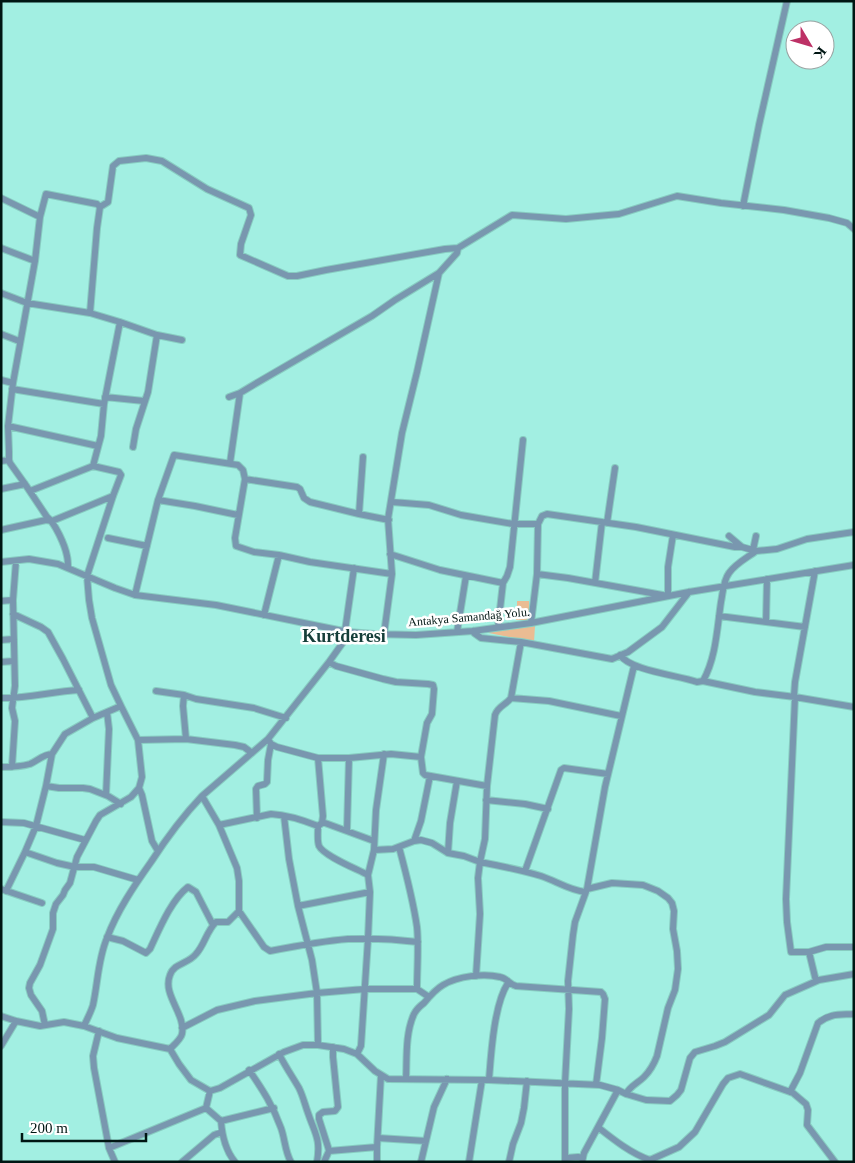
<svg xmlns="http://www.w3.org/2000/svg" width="855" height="1163" font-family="Georgia,serif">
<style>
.green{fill:#eabc93}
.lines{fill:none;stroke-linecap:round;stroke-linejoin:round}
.minor-casing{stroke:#88ccc1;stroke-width:8}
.minor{stroke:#7997af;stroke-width:6}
.labels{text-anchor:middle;stroke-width:5;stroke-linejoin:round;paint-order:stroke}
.street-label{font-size:12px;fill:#001613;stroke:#fff}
.district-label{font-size:18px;font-weight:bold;fill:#153e39;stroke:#fff}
</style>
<rect width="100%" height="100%" fill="#a2efe2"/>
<path class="green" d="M517,601h12v19h-13v-3l-2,-2 2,-2 -2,-2 1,-3 2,-2z
M535,626l-1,16 -50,-10z"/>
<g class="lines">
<g class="minor-casing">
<path id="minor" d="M1,198l39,19 -5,44 -22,122 -5,43 1,26v8l1,3 15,21 22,33c8,6 18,28 20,39 1,4 1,8 1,12
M743,206l16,-81 28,-124
M40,217l6,-23 51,10 3,3
M1,248l34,13
M1,293l26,10 63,10 7,-85 3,-21 8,-5 5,-36 6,-5 27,-3 16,3 45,28 42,19 2,7 -10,29 -1,11 48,21h9l29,-6 119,-21 13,-1 54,-33 54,4 53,-5 58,-18 44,7 63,7 45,8 18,5 7,6
M90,313l30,9 37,13 25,5
M1,334l18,7
M1,380l12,3
M12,389l92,15 16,-82
M105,397l39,4
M229,397l11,-4
M8,426l90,20
M133,447l3,-18 12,-37 9,-57
M1,461l8,-1
M230,463l10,-70 15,-9 117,-68 23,-16 44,-27 18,-20 1,-5
M93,466l26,6 2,3 -8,21 -26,80 2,24 3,18 19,67 10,21
M93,466l8,-30 3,-32
M245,479l-10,59 1,8 18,6 25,3 31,7 82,12
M1,489l24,-5
M30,491l63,-25
M158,500l37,6 43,9
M392,502l37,3 32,10 52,9h25l4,-8 5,-2 89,13 99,20h7
M359,514l4,-57
M607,523l8,-55
M1,530l45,-10 6,1 61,-25
M729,536l13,11 14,4 21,-2 30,-10 47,-7
M108,538l39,8
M753,550l3,-14
M390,554l50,16 63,13
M1,562l28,-3 29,5 57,24 20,7 81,10 132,27 26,2 42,1 57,-4 58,-8 158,-31 165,-27
M537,574l31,4 100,18v-29l5,-32
M595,583l7,-61
M135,595l23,-95 16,-45 64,10 5,5 2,9 52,8 3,2 4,9 6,4 49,12 30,6
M1,601l12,-1
M13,614l28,13 7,5 15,27 30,59
M264,615l15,-60
M719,616l86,11
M766,622l1,-43
M531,623l6,-49 1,-50
M498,627l5,-44 4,-7 3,-9 13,-127
M345,631l9,-63
M473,631l1,2 7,5 40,4 91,17 16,-7 34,-25 27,-35
M457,632l9,-56
M384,634l8,-60 -4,-55 14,-86 15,-61 22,-99
M1,640l13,-1
M521,642l-10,56c-5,7 -13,8 -16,17l-8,71 -2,53 -5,23c21,4 41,8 61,14 15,5 28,14 44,16
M620,655c11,16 58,20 77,27l6,-1 52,11 40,5 59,10
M1,662l13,-1
M329,662l7,4 47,13 13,3 32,2 5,1 1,4 -2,25 -5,9 -6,34 2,16 2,2 62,11
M703,681c13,-23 14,-52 18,-79 2,-9 2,-21 8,-29 7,-10 18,-15 27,-22
M156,691l28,4 12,4 58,9 32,10
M184,695l-1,11 3,33
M794,696l1,-14 20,-111
M795,697l-9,202 1,23 4,30h18l17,-5h28
M1,698c26,1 52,-7 78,-8
M511,698l38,3 72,15
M268,739l3,5 6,3 41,11h31l42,-4 30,3
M138,740l48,-1 49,6 9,2 8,6
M318,758l5,58 -1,7
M1,767c10,0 19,0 29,-3 7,-3 14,-10 22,-10
M12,767l3,-46 -3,-13 3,-22 -2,-86 3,-39
M46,786l13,2h24l7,1 18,7 13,8
M139,788l3,7 10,46 6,10
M106,795l3,-66 -2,-17
M202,796l17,29 18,43 2,13v30l25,36 6,4c26,-5 52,-10 78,-12 23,-1 46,0 70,3
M486,800l39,4 23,5
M284,816l5,43 9,47 14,54 5,33 1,52
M257,818l-1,-29 2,-3 7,-2 2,-2 1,-22 3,-16
M1,822l23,1 61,17
M219,825l52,-11c16,1 32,6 47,12l4,-3h3l49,18
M318,826c0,6 -1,15 1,20 5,10 38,23 49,29
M347,830l2,-72
M414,841l7,-20 9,-45
M399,847c7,26 14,53 18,80 2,20 0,41 0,62
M374,850l19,-1 21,-8 7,-1 11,3 16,10 16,3 16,6 -2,16 2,36 -4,62
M25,852l32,11 18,4h19l44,13
M448,853l2,-30 7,-42
M525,871l36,-101 3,-2 44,6
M1,889l41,14
M587,889l25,-6 31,2 15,6 10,7 4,5 2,8 -1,18 4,22 1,18 -3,21 -7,18 -11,48c-3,8 -7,15 -13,21 -6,6 -14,9 -18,17
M6,891l19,-39 11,-26 10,-40 6,-32 13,-20 28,-16 28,-12 17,34 4,37 -3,11 -8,9 -31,18 -4,6 -19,36 -7,26 -5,7 -2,5 -7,9 -3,9v16l-13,36 -10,18 -1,5 2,7 11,16 3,14
M298,906l72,-14
M107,937l16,4 23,12 4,-4c9,-19 21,-49 38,-62l8,5 17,33
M809,952l7,29
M1,1016l15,5 24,5 24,-4 20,4 33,12 53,11
M84,1026c3,-7 7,-14 9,-21 5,-23 5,-46 14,-67 10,-27 27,-52 44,-76 15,-23 32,-46 51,-66l66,-57 61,-77 15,-21 4,-9
M182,1028l35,-18 38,-9 62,-8 48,-4h52l12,8
M99,1031l-6,25 1,12 15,80 6,14
M1,1046l15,-25
M279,1054c6,12 13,22 20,34 4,8 6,17 9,25 7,21 13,26 9,49
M357,1054l4,-8 7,-107 2,-47 -2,-17 6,-25 2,-40 8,-56
M249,1070c14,20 24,36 32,58 4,11 4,24 10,34
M406,1079c1,-21 -1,-45 8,-65 2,-4 6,-8 10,-11 5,-6 12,-14 19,-18 15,-9 41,-12 57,-8 7,1 9,7 16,9l85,6 2,2 2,5 -3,39 -6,47
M489,1080c2,-26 5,-76 19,-97
M210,1091l-19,-11 -12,-16 -9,-15c4,-4 11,-10 12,-15 4,-20 -20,-39 -12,-59 4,-12 18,-11 26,-21 9,-10 10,-22 20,-32h12l11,-11
M790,1092l10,-19 18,-50c12,-10 22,-8 36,-9
M221,1121l53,-13
M599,1128c15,12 33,26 51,32
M378,1138l48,3
M109,1148l97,-40
M329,1151l48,-4
M566,1158l12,-1 5,1
M182,1162l32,-27 8,-3
M235,1162c-9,-11 -13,-27 -14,-41l-15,-13 4,-17 10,-3 64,-36 19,-7h15l26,4 13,5 18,17 13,8 101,1 111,5 18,5 8,4 20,6 24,1 7,-6 4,-5 9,-32 5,-6 20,-6 10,-4 44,-27 16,-20 34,-15 35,-6
M324,1162l5,-11 -1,-4 -9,-28v-4l4,-3 12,-1 3,-4 -5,-50v-10
M377,1162v-15l4,-72
M421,1162l13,-55 13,-28
M469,1162l13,-82
M509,1162l4,-18 8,-21 3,-15 3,-27
M565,1162v-79l4,-74 -1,-28 5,-46 2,-13 12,-33 18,-102 29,-121
M582,1162l2,-9 34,-63
M649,1162l1,-2 29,-13 16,-15 28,-48 5,-6 12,-4 53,19 13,11 2,6 -1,15 28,37"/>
</g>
<use href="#minor" class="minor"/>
</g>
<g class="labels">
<g class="street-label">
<text transform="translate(469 617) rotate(-5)" y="4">Antakya Samandağ Yolu.</text>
</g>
<g class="district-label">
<text x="344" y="642">Kurtderesi</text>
</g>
</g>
<rect width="855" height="1163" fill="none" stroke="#001613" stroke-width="5"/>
<g transform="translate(810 45) rotate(128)"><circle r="24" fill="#ffffff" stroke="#99a2a1"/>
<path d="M0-4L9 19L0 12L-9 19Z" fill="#bd3166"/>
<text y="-8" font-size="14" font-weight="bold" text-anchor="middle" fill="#001613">K</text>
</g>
<path d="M22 1133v8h124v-8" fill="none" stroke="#001613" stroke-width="2.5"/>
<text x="30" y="1133" font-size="15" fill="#001613" stroke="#ffffff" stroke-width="4" paint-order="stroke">200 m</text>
</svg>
